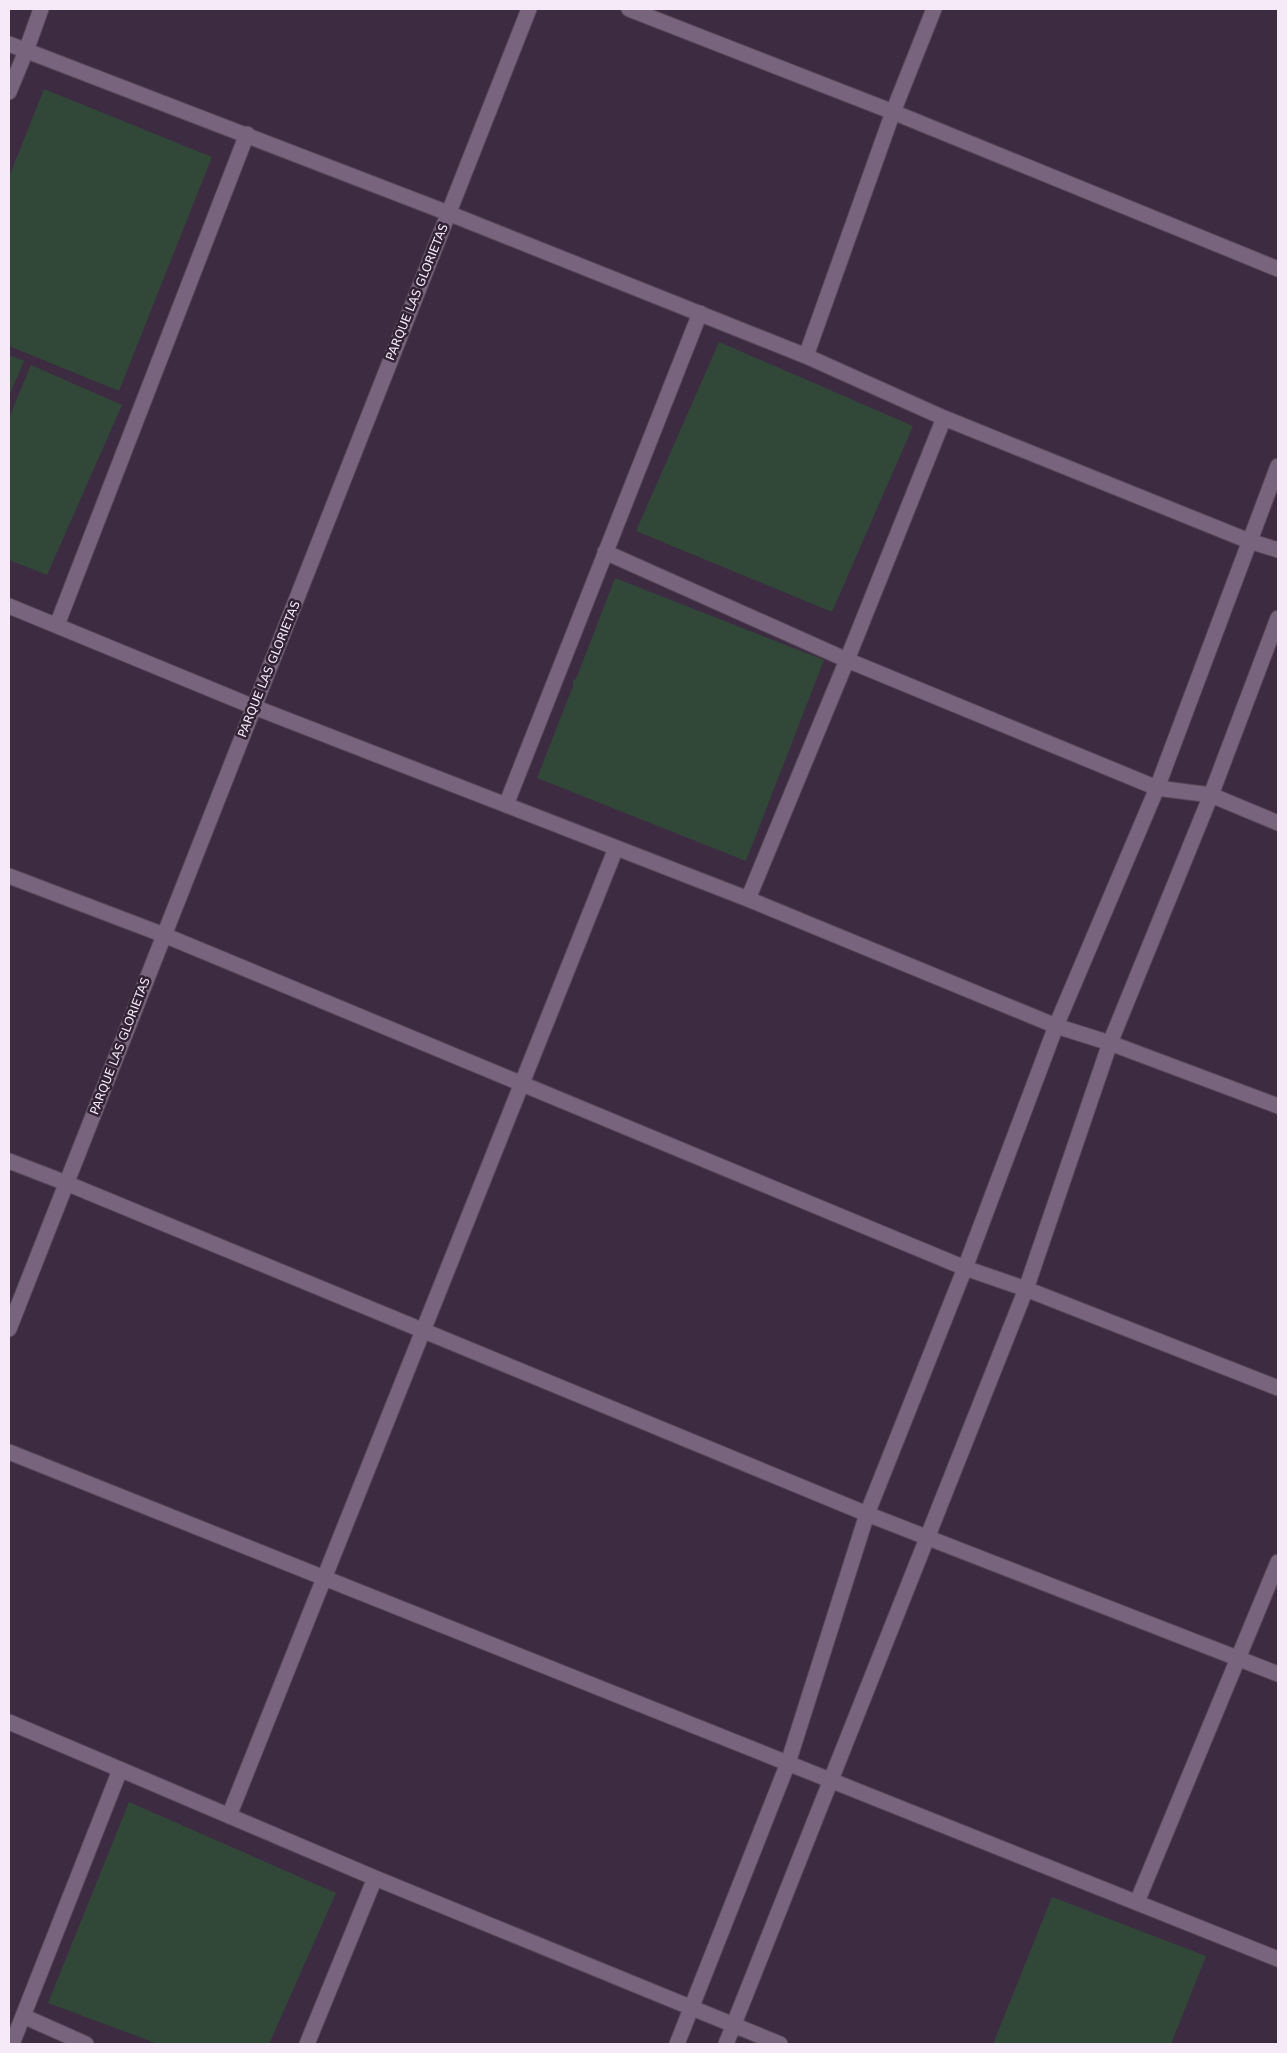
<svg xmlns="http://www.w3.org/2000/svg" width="1287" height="2053" font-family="'DejaVu Sans',sans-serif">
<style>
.green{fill:#314839}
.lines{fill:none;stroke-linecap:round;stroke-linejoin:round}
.minor-casing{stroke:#564759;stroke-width:17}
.minor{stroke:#78647c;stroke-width:15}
.labels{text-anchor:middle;stroke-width:5;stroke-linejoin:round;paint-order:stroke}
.street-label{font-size:12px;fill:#f6eaf8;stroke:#332236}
</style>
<rect width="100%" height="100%" fill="#3d2b41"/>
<path class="green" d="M44,89l168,68 -93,234 -110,-45v-169z
M719,342l194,84 -81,186 -196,-81z
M9,355l15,6 -15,35z
M31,365l91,40 -75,170 -38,-15v-142z
M615,578l209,82 -78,201 -209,-83 36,-92v-6l3,-1z
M129,1802l207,91 -67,151h-111l-110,-41z
M1052,1897l154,59 -35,88h-178z"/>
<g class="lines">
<g class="minor-casing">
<path id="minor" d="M629,9l264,103 385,157
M9,44l439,169 358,143 138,62 305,123 29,9
M9,92l17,-41 15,-42
M806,356l87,-244 41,-103
M605,552l242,108 310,128 54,7 67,28
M9,606l245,101 494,192 308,127 54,17 168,63
M57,625l190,-491
M506,805l194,-492
M9,876l155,59 801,333 61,21 252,99
M748,899l99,-239 97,-242
M9,1161l57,22 801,331 411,160
M9,1329l520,-1320
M9,1452l1269,507
M9,1722l366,156 405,166
M229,1816l387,-968
M1137,1902l141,-340
M23,2016l63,28
M12,2044l108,-274
M307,2044l68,-166
M677,2044l111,-281 79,-249 98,-246 91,-242 101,-238 121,-322
M726,2044l300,-755 84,-246 101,-248 67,-177"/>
</g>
<use href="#minor" class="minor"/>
</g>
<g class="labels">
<g class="street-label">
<text transform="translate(417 292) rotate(-68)" y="4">PARQUE LAS GLORIETAS</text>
<text transform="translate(269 669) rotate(-68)" y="4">PARQUE LAS GLORIETAS</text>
<text transform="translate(120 1046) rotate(-69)" y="4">PARQUE LAS GLORIETAS</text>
</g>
</g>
<rect width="1287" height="2053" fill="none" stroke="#f6eaf8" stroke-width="20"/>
</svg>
